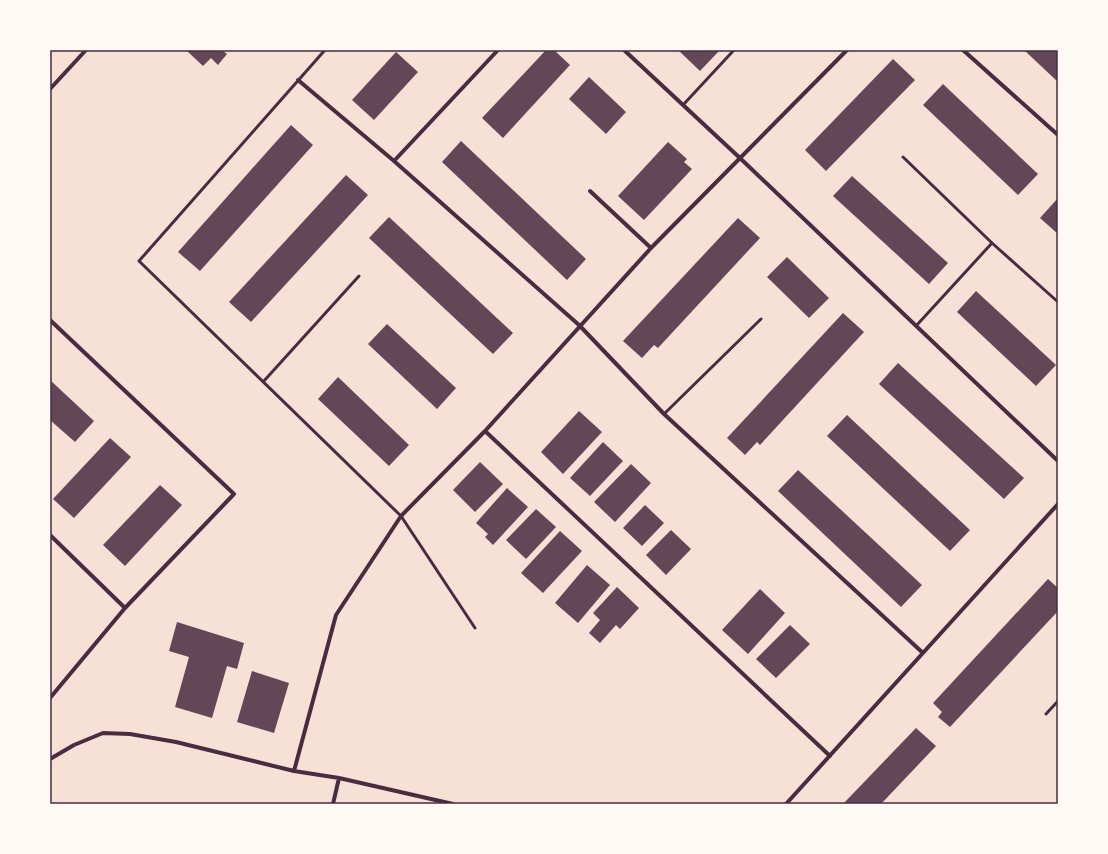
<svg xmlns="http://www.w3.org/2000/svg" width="1108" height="854" font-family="Ubuntu,sans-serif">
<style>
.building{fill:#644757}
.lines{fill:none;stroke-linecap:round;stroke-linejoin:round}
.service{stroke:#4a2c40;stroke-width:3}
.minor{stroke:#4a2c40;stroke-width:4}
.neatline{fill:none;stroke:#4a2c40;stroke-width:1.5}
</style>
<rect width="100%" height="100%" fill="#f7e1d7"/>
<path class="building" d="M186,50h36l5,4 -9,11 -7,-7 -8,8z
M546,50h8l16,15 -67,73 -21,-20z
M678,50h42l-20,21z
M1024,50h34v32z
M396,52l22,20 -44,48 -22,-20z
M893,59l22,21 -89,91 -21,-21z
M589,77l37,35 -20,22 -37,-35z
M943,84l95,90 -20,21 -95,-90z
M291,125l22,20 -113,126 -22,-19z
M461,141l125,118 -19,21 -125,-118z
M668,142l19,17 -3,3 8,7 -48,51 -26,-24z
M346,175l22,20 -117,127 -22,-20z
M852,176l96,87 -19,21 -96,-88z
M1058,198v36l-18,-16z
M389,217l124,116 -20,21 -124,-116z
M738,218l22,20 -102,110 -4,-3 -12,13 -19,-17z
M787,257l42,41 -20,20 -42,-41z
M976,291l80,74 -20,21 -79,-74z
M843,313l21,19 -104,113 -3,-3 -12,13 -18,-17z
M387,324l69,64 -19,21 -69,-65z
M898,363l126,115 -20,21 -125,-115z
M338,377l71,68 -20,21 -71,-67z
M50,380l44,41 -19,21 -25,-22z
M579,411l23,21 -39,42 -22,-22z
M847,415l123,115 -20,21 -123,-115z
M110,438l21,19 -57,61 -21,-19z
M603,442l20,19 -33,35 -20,-18z
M480,462l23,22 -28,28 -22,-22z
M631,464l20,19 -36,39 -21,-20z
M798,470l124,115 -21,22 -123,-116z
M160,485l22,20 -57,61 -22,-21z
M507,488l21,19 -35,38 -8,-8 3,-3 -12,-11z
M645,505l19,18 -22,23 -19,-18z
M536,509l20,18 -30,32 -20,-19z
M671,530l20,19 -25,26 -20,-20z
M560,531l22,20 -39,42 -22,-20z
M587,565l23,20 -32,38 -23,-20z
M1048,579l10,9v23l-108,116 -12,-10 4,-5 -9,-9z
M617,587l22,21 -19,21 -4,-4 -16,18 -11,-10 11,-13 -7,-7z
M760,589l25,24 -37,41 -26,-24z
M177,622l67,21 -7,26 -10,-3 -15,52 -37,-11 14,-50 -20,-6z
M790,625l20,19 -34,34 -20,-19z
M252,671l37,12 -15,50 -37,-11z
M916,728l20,18 -55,58h-38z"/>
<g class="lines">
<path class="service" d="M325,50l-186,211 262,255 74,112
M683,105l51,-55
M903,157l89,86 -76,83
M992,243l66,59
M263,382l96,-106
M664,414l97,-95
M1046,714l12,-13"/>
<path class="minor" d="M624,50l117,109 317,302
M963,50l95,85
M298,80l96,81 185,164 85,89 259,239
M50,89l36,-39
M394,161l104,-111
M590,191l61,57
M50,320l184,174 -109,114 -75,90
M485,431l345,325
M50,535l75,73
M50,759l24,-14 29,-12 27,1 46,8 118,29 45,7 114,26
M294,771l42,-156 65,-99 84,-85 166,-183 196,-198
M333,804l6,-26
M786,804l272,-300"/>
</g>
<rect width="1108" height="854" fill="none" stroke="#fffaf5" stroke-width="102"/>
<rect x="51" y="51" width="1006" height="752" class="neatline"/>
</svg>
